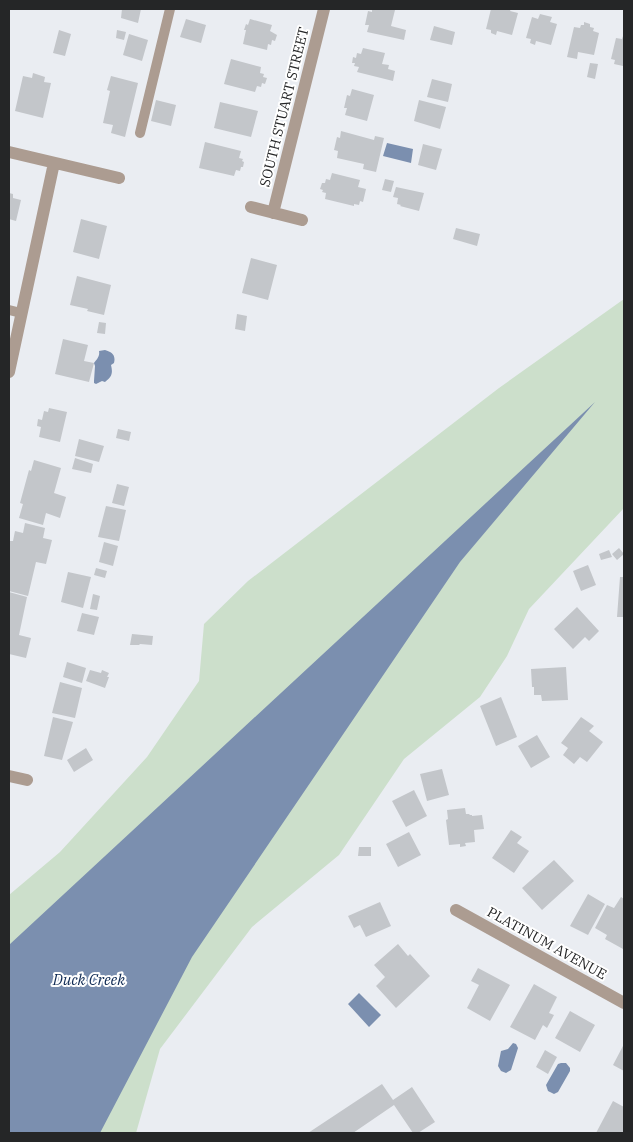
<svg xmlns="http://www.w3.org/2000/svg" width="633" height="1142" font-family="'IBM Plex Serif',serif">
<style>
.green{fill:#ccdfcb}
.water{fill:#7b8faf}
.building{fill:#c3c6ca}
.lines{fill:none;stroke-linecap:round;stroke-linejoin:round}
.service{stroke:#ac9c91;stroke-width:10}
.minor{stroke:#ac9c91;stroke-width:12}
.labels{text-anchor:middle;stroke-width:4;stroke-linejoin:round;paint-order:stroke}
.street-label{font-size:14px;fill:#252627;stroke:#fff}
.water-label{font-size:15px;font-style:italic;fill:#0f2a54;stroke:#fff}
</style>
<rect width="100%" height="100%" fill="#eaedf2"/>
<path class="green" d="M624,299v209l-95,101 -22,47 -27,41 -76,62 -65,96 -87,72 -92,122 -24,84h-127v-238l51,-43 87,-95 52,-76 5,-57 44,-43 251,-193z"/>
<path class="water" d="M387,143l26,6 -2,14 -28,-7z
M105,350c7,2 11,5 9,13l-3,2c2,8 1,12 -6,17l-3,-1 -6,3 -2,-1v-2l1,-15 -1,-3c3,-4 6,-7 5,-12z
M595,402l-135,160 -268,395 -92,176h-91v-188z
M359,993l22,22 -12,12 -21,-23z
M513,1043l3,1 2,4 -7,22 -5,3 -5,-2 -3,-5 3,-15 7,-2z
M561,1063h5l4,5v3l-12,21 -4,2 -6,-3 -2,-6 12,-21z"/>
<path class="building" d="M122,9h19l-3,14 -17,-5z
M372,9h18l5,1 -4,16 15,4 -2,10 -37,-8 2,-7h-4l3,-14 4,1z
M491,9h20l-1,2 8,2 -6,22 -15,-4 -1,4 -5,-2v-3l-5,-1z
M540,14l12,3 -2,5 7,2 -6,21 -15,-4 -1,4 -5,-2 1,-4 -5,-1 6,-21 6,2z
M186,19l20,6 -5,18 -21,-6z
M250,19l22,6 -2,6 7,4 -2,6 -3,-1 -1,5 -3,-1 -1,6 -24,-6 3,-14h-2l2,-6 2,1z
M584,22l6,2v3l4,1 -1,3 6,2 -5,22 -16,-3 -1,7 -10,-2 7,-30 6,1 1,-3h3z
M434,26l21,6 -3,13 -22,-5z
M59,30l12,4 -6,22 -12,-3z
M117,30l9,2 -2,8 -8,-2z
M624,33v30l-1,3 -9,-2 1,-4 -4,-1 5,-21 6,1z
M129,34l19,6 -6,21 -19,-6z
M363,48l22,5 -3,11 7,1 -1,4 7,2 -2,10 -36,-9 2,-5 -5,-1 1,-3h-3l1,-6 3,1 1,-5 4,1z
M231,59l30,8 -1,6 4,1 -1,3 4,1 -2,6 -3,-1 -1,4 -4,-1 -2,6 -31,-8z
M590,63l8,1 -3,15 -8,-2z
M33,73l12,4 -1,5 7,1 -8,35 -28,-7 8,-35 9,2z
M111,76l27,7 -13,54 -14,-4 2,-8 -10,-2 7,-32 -3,-1z
M432,79l20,5 -4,18 -21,-5z
M352,89l22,6 -7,26 -22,-6 2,-7h-3l3,-13 3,1z
M156,100l20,5 -5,21 -20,-5z
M419,100l27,7 -6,22 -26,-8z
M220,102l38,9 -7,26 -37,-9z
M341,131l33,9 1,-4 9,2 -8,34 -13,-3 1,-5 -27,-6 1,-7 -4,-1 3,-13 3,1z
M205,142l36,9 -2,7 4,1 -1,2 2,1 -1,5h-2l-1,4 -4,-1 -2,6 -35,-8z
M423,144l19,5 -6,21 -18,-5z
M332,173l28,7 -2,7 8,2 -3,13 -3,-1 -1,4 -5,-1v2l-29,-7 1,-6 -4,-1 1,-2 -3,-1 2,-6h3l1,-4 4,1z
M385,179l9,2 -3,11 -9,-2z
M396,187l28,6 -5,18 -19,-5 1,-1 -4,-1 1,-6 -5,-1z
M9,193l4,1v4l8,2 -5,21 -7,-2z
M81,219l26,7 -8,33 -26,-7z
M456,228l24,6 -3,12 -24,-7z
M251,258l26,7 -9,35 -26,-7z
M77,276l34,9 -7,30 -17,-4 1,-2 -18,-4z
M237,314l10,2 -2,15 -10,-2z
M99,322l7,1 -1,11 -8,-1z
M63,339l25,6 -4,16 10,2 -5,19 -34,-8z
M49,408l18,4 -7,30 -21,-5 2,-10 -4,-1 1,-7 4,1 2,-9 4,1z
M118,429l13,3 -2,9 -13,-3z
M79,439l25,7 -5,16 -24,-6z
M75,458l18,6 -2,9 -19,-4z
M34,460l27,8 -7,25 12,4 -6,21 -14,-5 -3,12 -24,-7 4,-14 -3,-1 9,-33 2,1z
M117,484l12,3 -5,19 -12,-3z
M106,506l20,4 -7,31 -21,-4z
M25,523l20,5 -2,10 9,2 -6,24 -10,-2 -8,34 -19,-5v-46l1,-4h3l2,-10 8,2z
M104,542l14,4 -5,20 -14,-4z
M619,548l5,6 -7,6 -5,-6z
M609,550l3,7 -11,3 -2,-6z
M588,565l8,20 -15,6 -8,-20z
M96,568l11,3 -2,7 -11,-3z
M68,572l23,5 -8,31 -22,-6z
M620,577h4v40h-7z
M9,592l18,5 -8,38 12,3 -5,20 -17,-4z
M93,594l7,2 -3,14 -7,-1z
M577,607l22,24 -10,10 -4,-4 -12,12 -19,-20z
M82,613l17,4 -5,18 -17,-4z
M132,634l21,2 -1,9 -12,-1 -1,1h-9z
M67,662l19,6 -4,15 -19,-6z
M566,667l2,33 -26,1 -1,-6h-7v-8h-2l-1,-18z
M90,670l11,3 1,-3 7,3 -2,4h2l-4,11 -19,-7z
M60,682l22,6 -7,30 -23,-5z
M501,697l16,40 -21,9 -16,-40z
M53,717l20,5 -11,38 -18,-4z
M581,717l13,9 -5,5 14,11 -16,20 -7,-5 -6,7 -11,-9 5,-7 -7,-5z
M537,735l13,22 -19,11 -13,-22z
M86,748l7,12 -19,12 -7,-12z
M442,769l7,26 -22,6 -7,-27z
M414,790l13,26 -21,11 -14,-26z
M465,808l1,6h3l1,1h2v1l10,-1 2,14 -10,1 1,12 -10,1 1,3 -6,1v-3l-11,1 -3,-25 2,-1 -1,-9z
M511,830l11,7 -5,6 12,8 -15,22 -22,-15z
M409,832l12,23 -23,12 -12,-23z
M359,847h12v9h-13z
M554,860l20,21 -32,29 -20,-22z
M588,894l17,10 -17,31 -18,-9z
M621,897l3,2v47l-1,3 -18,-10 2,-4 -12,-7 12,-23 7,3z
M380,902l11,24 -25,11 -6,-12 -6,3 -6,-12z
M398,944l10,12 2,-2 20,22 -34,32 -20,-22 9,-9 -11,-12z
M478,968l32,17 -20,36 -23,-13 12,-23 -8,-4z
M534,984l23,13 -8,16 5,2 -7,13 -4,-3 -8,15 -25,-13z
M570,1011l25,14 -15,27 -25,-14z
M624,1044v27l-11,-6z
M545,1050l12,7 -9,17 -12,-7z
M382,1084l11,16 19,-13 23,35 -17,11h-5l-19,-28 -41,28h-45z
M613,1101l11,6v26h-28z"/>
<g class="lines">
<path class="service" d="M140,133l30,-124
M9,310l12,3"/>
<path class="minor" d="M9,152l110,26
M251,207l51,13
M273,213l51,-204
M9,372l45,-209
M9,776l18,4
M456,910l168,93"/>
</g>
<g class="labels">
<g class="street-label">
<text transform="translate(284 107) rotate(-76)" y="5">SOUTH STUART STREET</text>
<text transform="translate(547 943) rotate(29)" y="5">PLATINUM AVENUE</text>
</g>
<g class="water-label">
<text x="89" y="985">Duck Creek</text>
</g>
</g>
<rect width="633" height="1142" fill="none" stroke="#252627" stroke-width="20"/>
</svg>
